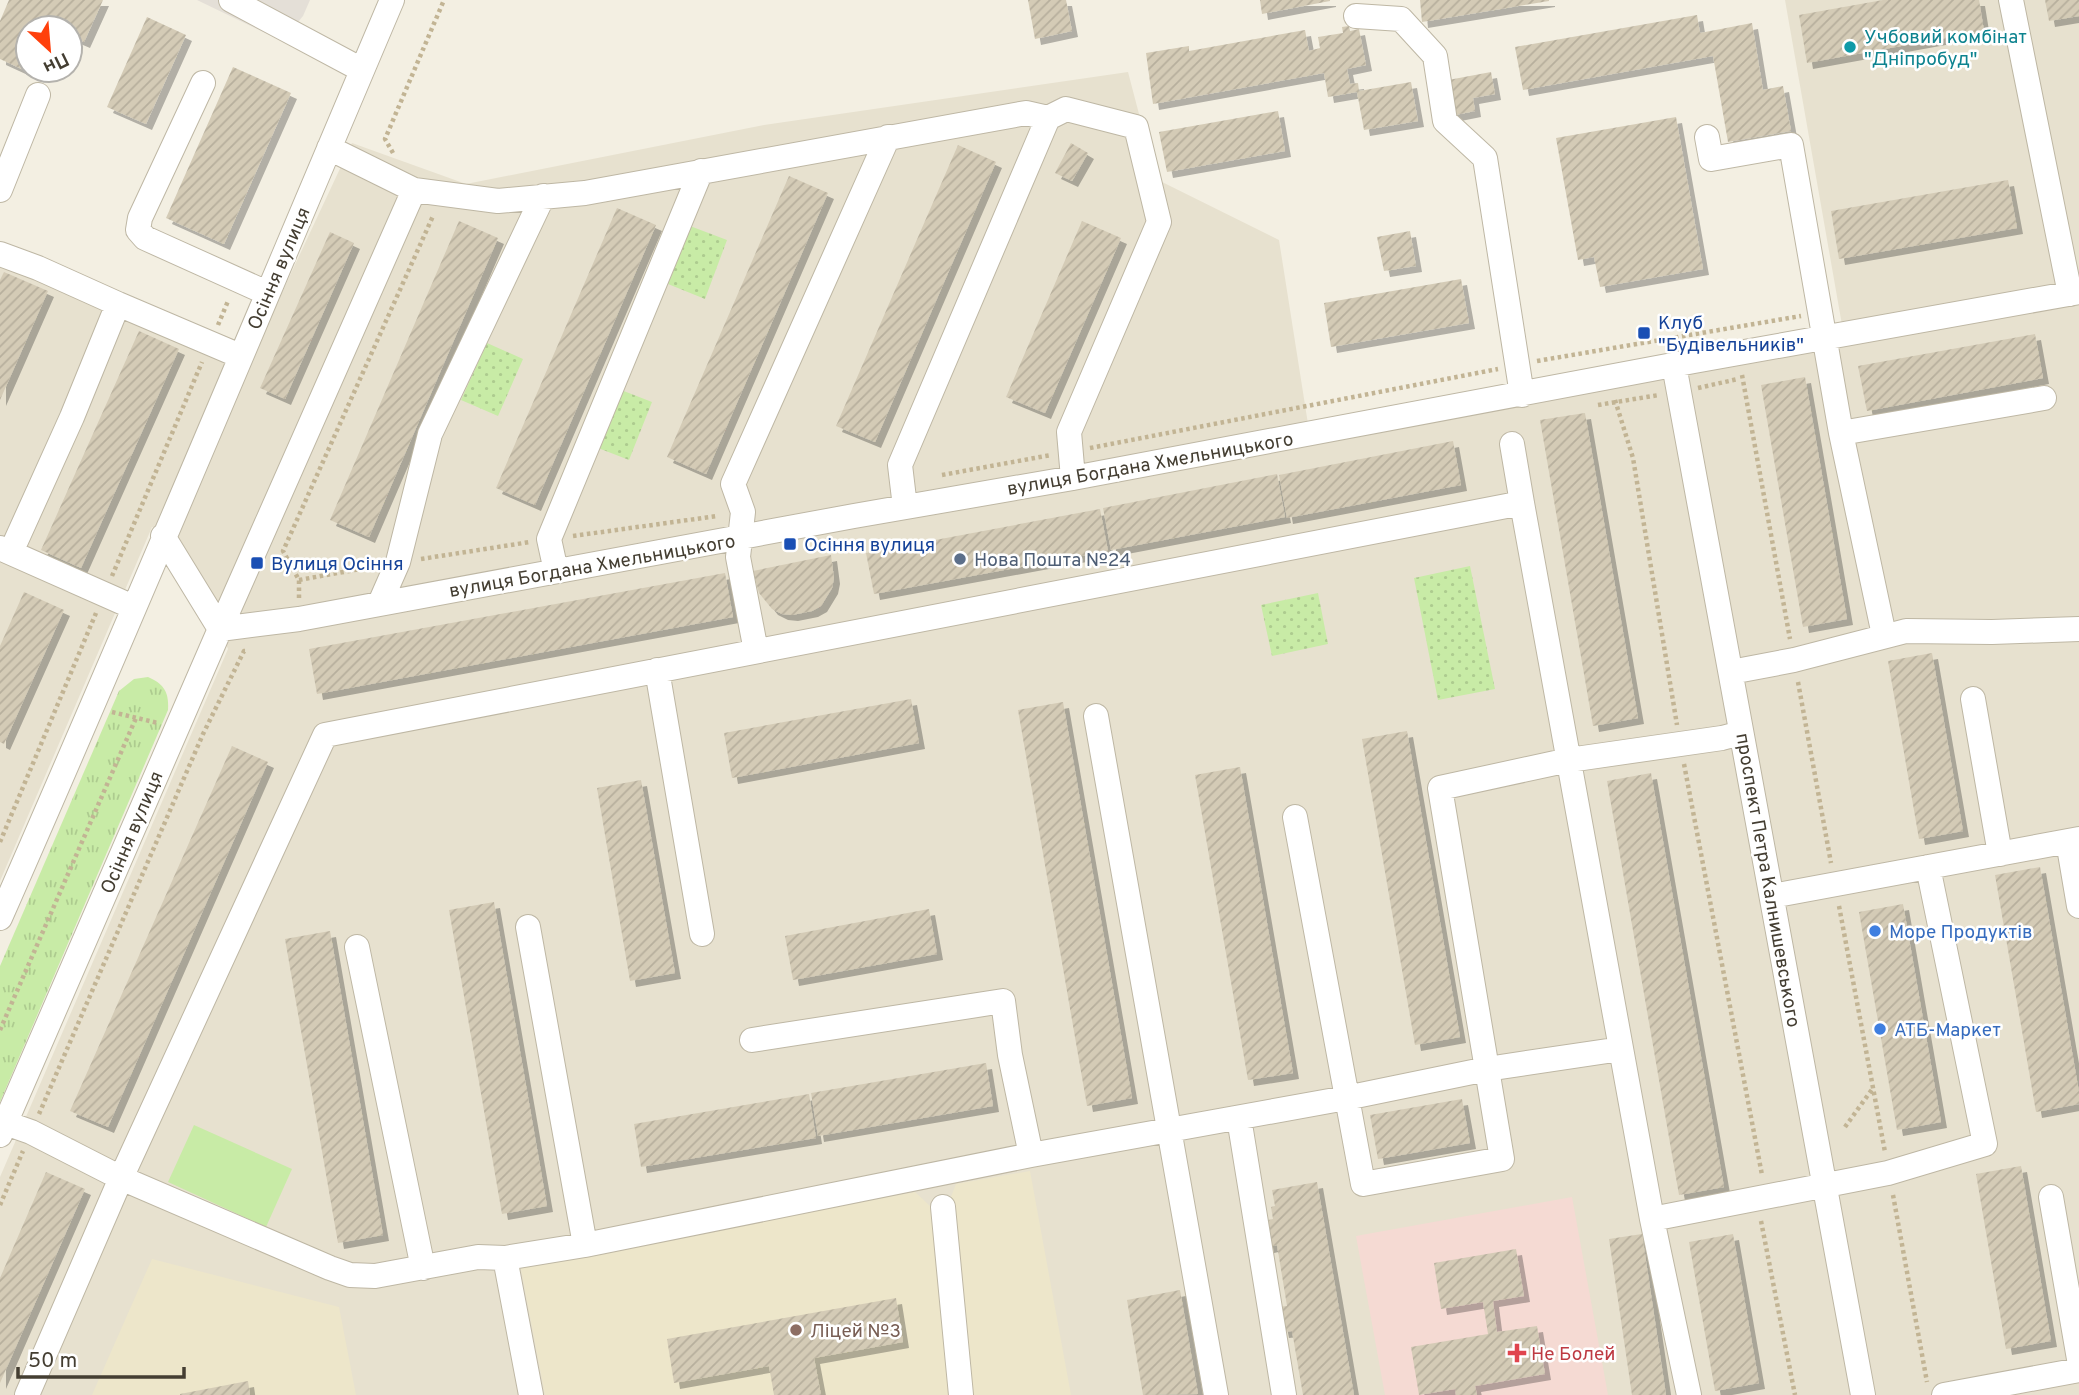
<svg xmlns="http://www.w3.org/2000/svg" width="2079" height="1395" font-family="Overpass,sans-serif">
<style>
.residential{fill:#e7e1cf}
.industrial{fill:#e4dfd7}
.education{fill:#ede6ca}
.medical{fill:#f5dad3}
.grass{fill:url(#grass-tufts)}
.park{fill:url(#park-dots)}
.pitch{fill:#c8eba6}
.building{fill:url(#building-hatch);filter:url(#shadow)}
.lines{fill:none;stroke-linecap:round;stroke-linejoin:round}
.minor-casing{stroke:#beb7a4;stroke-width:26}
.path{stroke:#c2b494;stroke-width:4.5;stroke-dasharray:3.5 3.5;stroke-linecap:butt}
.minor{stroke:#fff;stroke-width:24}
.culture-dot{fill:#0f9aa8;stroke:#fff;stroke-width:2.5}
.transit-dot{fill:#1a4fb4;stroke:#fff;stroke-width:2.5}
.service-dot{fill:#5c6f8a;stroke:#fff;stroke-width:2.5}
.shop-dot{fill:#3f7fe0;stroke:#fff;stroke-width:2.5}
.education-dot{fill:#8d6e63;stroke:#fff;stroke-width:2.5}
.health-dot{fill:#e0444e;stroke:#fff;stroke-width:2.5}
.labels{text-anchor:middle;stroke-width:5;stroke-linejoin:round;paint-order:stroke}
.culture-label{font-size:19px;fill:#0d838f;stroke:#fff;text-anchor:start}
.street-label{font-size:19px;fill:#443e32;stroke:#fff}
.transit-label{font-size:19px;fill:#164399;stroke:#fff;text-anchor:start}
.service-label{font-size:19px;fill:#4e5e75;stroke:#fff;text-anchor:start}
.shop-label{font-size:19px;fill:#366cbe;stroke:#fff;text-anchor:start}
.education-label{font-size:19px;fill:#785e54;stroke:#fff;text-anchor:start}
.health-label{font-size:19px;fill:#be3a42;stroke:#fff;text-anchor:start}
</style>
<defs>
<pattern id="grass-tufts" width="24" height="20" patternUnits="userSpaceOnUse" patternTransform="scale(1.75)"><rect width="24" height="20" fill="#c8eba6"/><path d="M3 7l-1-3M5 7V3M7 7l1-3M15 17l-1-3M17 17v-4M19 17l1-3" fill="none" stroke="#adcb8f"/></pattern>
<pattern id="park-dots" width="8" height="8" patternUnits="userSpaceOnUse" patternTransform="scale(1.75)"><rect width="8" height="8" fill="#c8eba6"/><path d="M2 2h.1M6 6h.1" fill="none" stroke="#adcb8f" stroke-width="1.8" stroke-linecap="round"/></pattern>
<pattern id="building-hatch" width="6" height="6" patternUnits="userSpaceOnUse" patternTransform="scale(1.75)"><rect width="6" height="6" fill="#d4cbb6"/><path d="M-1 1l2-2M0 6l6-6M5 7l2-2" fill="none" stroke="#b7af9d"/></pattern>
<filter id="shadow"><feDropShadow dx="6" dy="6" stdDeviation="0" flood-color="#0004"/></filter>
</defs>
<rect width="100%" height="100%" fill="#f3efe2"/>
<path class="residential" d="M1785,0h294v1395h-2079v-218l228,-528 -47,-108 -29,-14 -152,354v-634l256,101 96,-205 114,41 298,-59 364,-53 28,107 123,61 32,203 534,-101z"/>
<path class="industrial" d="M197,0h113l-7,16 -21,25z"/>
<path class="education" d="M1030,1171l41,224h-526l-25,-131 395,-72 15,14 19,-4 7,-18z
M152,1259l187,48 17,88h-264z"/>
<path class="medical" d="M1572,1197l36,198h-223l-29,-159z"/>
<path class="grass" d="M148,677c16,7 21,15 20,33l-168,392v-136l119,-275 15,-12z"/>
<path class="park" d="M690,226l37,14 -22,59 -37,-15z
M487,343l36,16 -25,57 -37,-16z
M616,388l36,14 -23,58 -36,-14z
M1470,566l25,123 -57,11 -24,-122z
M1318,593l10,51 -56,12 -11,-51z"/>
<path class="pitch" d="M194,1125l98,44 -26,58 -98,-45z"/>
<path class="building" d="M9,0h94l-19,42 -14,-6v-8h-18l-8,-3 -2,3h-14v33l-4,9 -24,-11v-38z
M1028,0h38l6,31 -37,8z
M1260,0h70v1l-68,13z
M1420,0h129v1l-127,21z
M1883,0h96l5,31 -177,32 -8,-48z
M2045,0h34v16l-30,5z
M1697,15l3,18 52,-10 11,67 20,-4 8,45 -63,11 -15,-86 -190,34 -8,-43z
M147,17l39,18 -40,89 -39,-17z
M1349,26l1,5 9,-2 7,36 -19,4 3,15 8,-1 1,8 52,-9 7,39 -54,9 -7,-38 -29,5 -4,-24 -171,31 -7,-51 43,-7v5l116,-21 4,21 11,-3 -2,-11 25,-4 -1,-6z
M233,67l58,26 -67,151 -58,-26z
M1491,72l4,22 -22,4 2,13 -25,5 -7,-35z
M1278,111l7,40 -118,21 -8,-40z
M1676,117l27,152 -103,18 -6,-30 -16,3 -22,-122z
M1071,143l17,10 -16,28 -17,-8z
M958,145l38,17 -121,280 -39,-16z
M789,176l39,17 -122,281 -39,-17z
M2008,180l9,48 -178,31 -8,-48z
M617,208l39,17 -121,280 -39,-17z
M459,221l39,17 -129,299 -39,-17z
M1082,221l39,17 -76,175 -39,-16z
M1410,231l6,35 -32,5 -7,-34z
M330,232l24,11 -69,156 -25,-11z
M4,272l44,19 -48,109v-120z
M1461,279l8,44 -138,24 -7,-44z
M139,331l40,18 -98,219 -40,-18z
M2035,334l8,44 -176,33 -9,-45z
M1805,377l42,242 -44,8 -42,-242z
M1585,413l53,305 -45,8 -53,-306z
M1453,441l8,44 -174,33 -8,-43z
M1277,474l8,43 -174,33 -8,-42z
M1100,509l8,42 -234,43 -8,-41z
M831,555l3,23 -2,10 -11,18 -9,5 -20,4 -10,-1 -10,-5 -13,-16 -6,-22z
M725,573l8,44 -416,77 -8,-45z
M24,592l40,18 -60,134 -4,-2v-96z
M1932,653l31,178 -44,8 -31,-178z
M911,699l8,44 -187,35 -8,-45z
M1063,702l69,396 -45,8 -69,-396z
M1407,731l53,306 -45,8 -53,-306z
M232,746l36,16 -160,365 -38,-16z
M1240,767l53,306 -45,7 -53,-305z
M1651,773l73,414 -45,8 -72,-414z
M641,780l34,193 -45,8 -33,-193z
M2040,867l39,225v12l-43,8 -41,-237z
M494,902l53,304 -45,8 -53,-304z
M1903,904l38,218 -44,8 -38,-218z
M929,909l8,45 -144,26 -8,-44z
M330,931l53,304 -45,8 -53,-304z
M986,1063l7,43 -175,30 -7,-43z
M809,1094l7,44 -175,29 -7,-43z
M1462,1099l8,44 -92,16 -8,-44z
M2021,1166l30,175 -45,8 -30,-175z
M46,1172l39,17 -85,194v-105z
M1317,1182l37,213h-51l-11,-64 -9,1 -5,-25 9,-1 -10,-61 -9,2 -5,-26 10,-2 -2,-12 4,-1 -3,-16z
M1642,1234l24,161h-34l-23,-156z
M1733,1234l26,149 -44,8 -26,-149z
M1516,1249l8,47 -31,5 4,31 40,-6 8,48 -70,12 2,9h-21l-1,-6 -36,6 -8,-48 77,-13 -5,-32 -42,7 -7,-46z
M1180,1290l18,104 -55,1 -16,-95z
M896,1298l7,44 -89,16 7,37h-47l-5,-29 -95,17 -7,-44z
M248,1381l2,14h-70v-1z"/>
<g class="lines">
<g class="minor-casing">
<path id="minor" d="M231,0l131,70
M2011,0l59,294
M1356,16l45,3 34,37 10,65 40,37 37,237
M203,83l-63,135 -2,12 7,8 122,55
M1707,137l4,22 80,-14 50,288
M329,148l85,42 84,11 87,-8 441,-80 22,5 18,-9 70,18 23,95 -90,210 4,46
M0,190l38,-95
M0,254l38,14 80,36
M1674,365l189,1030
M1522,503l130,716 37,176
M905,507l-5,-42 148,-347
M163,536l57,93
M0,548l133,59
M11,552l61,-135 46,-113 122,52
M556,571l-7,-32 152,-368
M380,603l18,-41 32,-128 113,-238
M220,629l79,-10 555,-103 219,-38 621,-117 385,-69
M1884,635l-43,-202 203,-35
M756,651l-18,-94 5,-45 -10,-28 155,-347
M657,670l45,264
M1731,672l63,-12 112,-29 86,1 87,-3
M1973,699l27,155
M1096,716l120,679
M1295,817l68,367 139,-25 -62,-371 129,-28 153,-22 19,-5
M2068,841l11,65
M1772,896l307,-57
M0,918c134,-304 262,-612 392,-918
M528,927l57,318
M357,947l66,321
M752,1040l251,-39 7,54 21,100
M1239,1118l45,277
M0,1121l31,11 90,46 209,90 20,7 25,1 103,-19 27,1 80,-13 446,-90 315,-57 141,-29 134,-20
M0,1135l220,-506 194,-439
M2051,1197l28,162
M943,1207l18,188
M1652,1219l236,-46 97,-29 -57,-277
M505,1258l26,137
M27,1395l94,-217 204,-443 1197,-232 -10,-59
M1944,1395l135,-25"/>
</g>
<path class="path" d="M393,153l-8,-14 59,-139
M218,325l10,-24
M1537,361l264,-45
M1742,375l48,264
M1698,388l40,-9
M1615,400l18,58 44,267
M1598,405l61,-10
M1090,448l408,-79
M942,475l109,-20
M573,536l144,-20
M421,559l109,-17
M112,576l90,-214
M299,580l72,-13
M299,598v-18l-16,-29 150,-335
M1798,682l33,181
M112,712l46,11
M1684,764l78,411
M0,842l96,-229
M1839,906l46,246
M0,1030l136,-312
M39,1114l164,-380 41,-83h3
M1845,1127l28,-39
M1893,1195l34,187
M0,1205l23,-54
M1761,1221l34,174"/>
<use href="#minor" class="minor"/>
</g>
<circle class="culture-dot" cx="1850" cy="47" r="7"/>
<g class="transit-dot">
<rect x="1637" y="326" width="14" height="14" rx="3.5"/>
<rect x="783" y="537" width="14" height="14" rx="3.5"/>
<rect x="250" y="556" width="14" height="14" rx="3.5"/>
</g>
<circle class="service-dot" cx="960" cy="559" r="7"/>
<g class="shop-dot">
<circle cx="1875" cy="931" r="7"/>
<circle cx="1880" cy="1029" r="7"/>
</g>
<circle class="education-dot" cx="796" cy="1330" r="7"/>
<path class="health-dot" d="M1513.5 1342.5h7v7h7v7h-7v7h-7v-7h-7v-7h7z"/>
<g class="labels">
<g class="culture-label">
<text x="1864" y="43">Учбовий комбінат<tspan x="1864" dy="22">"Дніпробуд"</tspan></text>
</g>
<g class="street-label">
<text transform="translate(278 268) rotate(-67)" y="7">Осіння вулиця</text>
<text transform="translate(1150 463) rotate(-10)" y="7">вулиця Богдана Хмельницького</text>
<text transform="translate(592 565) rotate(-10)" y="7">вулиця Богдана Хмельницького</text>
<text transform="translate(131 832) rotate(-67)" y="7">Осіння вулиця</text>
<text transform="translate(1769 880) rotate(80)" y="7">проспект Петра Калнишевського</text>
</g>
<g class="transit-label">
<text x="1658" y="329">Клуб<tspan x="1658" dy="22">"Будівельників"</tspan></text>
<text x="804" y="551">Осіння вулиця</text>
<text x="271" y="570">Вулиця Осіння</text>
</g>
<g class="service-label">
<text x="974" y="566">Нова Пошта №24</text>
</g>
<g class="shop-label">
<text x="1889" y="938">Море Продуктiв</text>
<text x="1894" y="1036">АТБ-Маркет</text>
</g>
<g class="education-label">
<text x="810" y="1337">Ліцей №3</text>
</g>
<g class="health-label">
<text x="1531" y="1360">Не Болей</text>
</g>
</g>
<g transform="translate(49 49) rotate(154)"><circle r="33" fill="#ffffff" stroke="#b4b2ad" stroke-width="2"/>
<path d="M0-5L12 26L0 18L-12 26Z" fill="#ff400c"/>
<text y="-10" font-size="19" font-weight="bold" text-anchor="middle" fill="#443e32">Пн</text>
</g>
<path d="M18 1367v10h166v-10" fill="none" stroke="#443e32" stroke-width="3.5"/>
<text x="28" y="1367" font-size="21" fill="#443e32" stroke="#ffffff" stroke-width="5" paint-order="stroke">50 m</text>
</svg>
